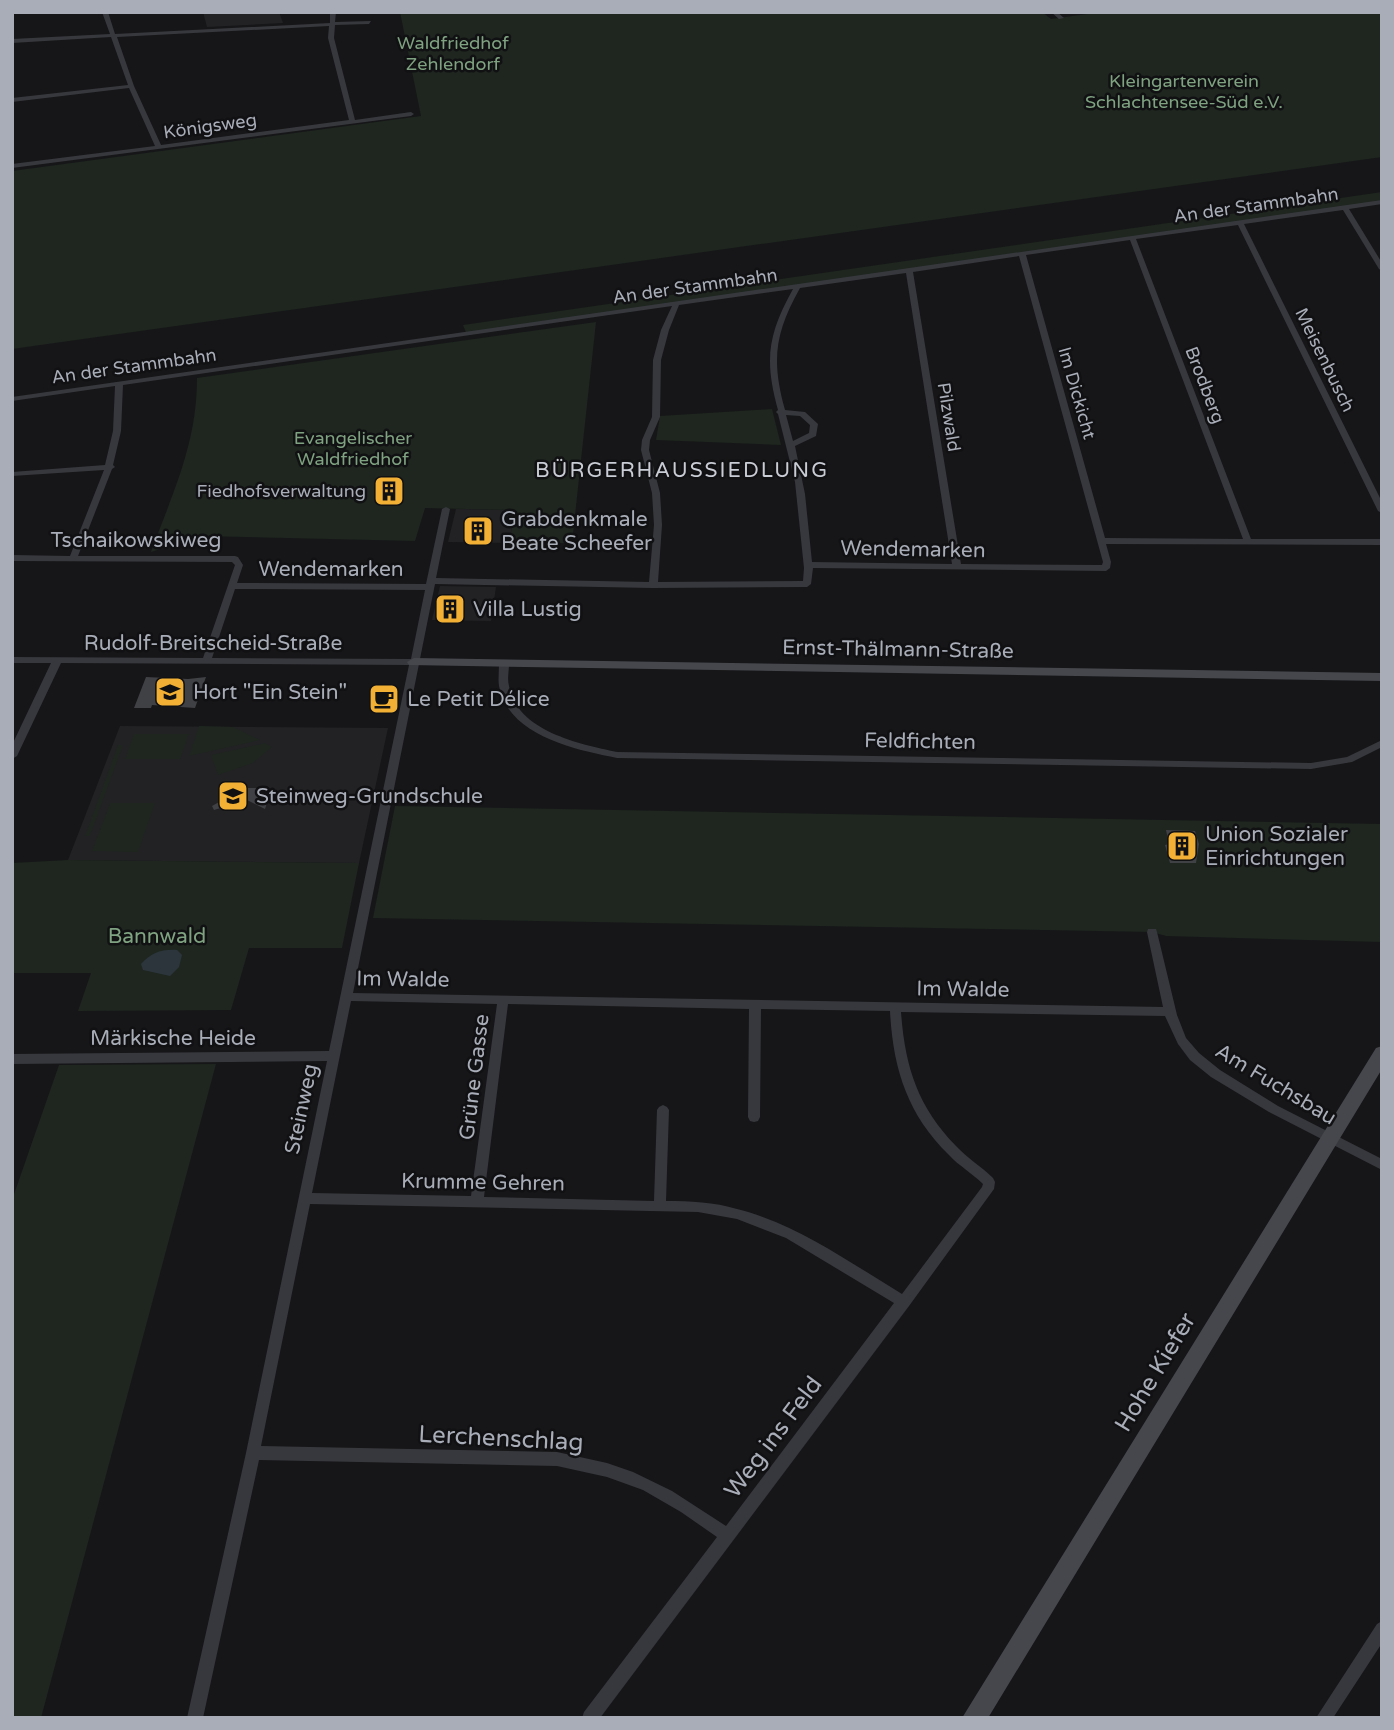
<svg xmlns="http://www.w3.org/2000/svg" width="1394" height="1730" font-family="'Varela Round',sans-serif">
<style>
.built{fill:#222225}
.green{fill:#1e261f}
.water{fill:#2c353c}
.building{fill:#404145}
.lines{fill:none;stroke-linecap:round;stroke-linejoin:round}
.street{fill:#37383d;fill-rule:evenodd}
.secondary{fill:#45474d;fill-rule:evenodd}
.labels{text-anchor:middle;stroke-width:5;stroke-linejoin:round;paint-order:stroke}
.far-park-label{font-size:18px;fill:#7fa381;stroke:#111113}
.far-street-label{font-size:18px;fill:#a8adb8;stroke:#111113}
.far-poi-label{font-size:18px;fill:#a8adb8;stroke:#111113;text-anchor:end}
.far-quarter-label{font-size:21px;letter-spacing:2px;fill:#c9ccd4;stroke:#111113}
.poi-label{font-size:21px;fill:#a8adb8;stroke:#111113;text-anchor:start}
.street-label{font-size:21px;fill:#a8adb8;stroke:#111113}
.park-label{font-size:21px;fill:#7fa381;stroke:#111113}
.near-street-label{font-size:24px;fill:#a8adb8;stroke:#111113}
</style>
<rect width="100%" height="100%" fill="#161618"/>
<path class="built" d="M203,12h76l4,11 -76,4z
M456,509l59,1 -6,33 -61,-1z
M440,586l56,1 -5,34 -59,-1z
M120,726l268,2 -29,135 -291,-3z"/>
<path class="green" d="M400,12h642l9,7 51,-7h280v145l-1370,192v-178l409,-55z
M1382,192v10l-915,133 -4,-10z
M596,322l-24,221h-63l6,-33 -90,-2 -10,33 -214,-5 -50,16c22,-60 46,-108 46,-174z
M772,409l9,36 -125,-5 4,-24z
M199,726l34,1 27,13 -71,16z
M134,734h55l-9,25h-55z
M265,743l7,4 -19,16 -35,12 -7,-20z
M118,745h5l-33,91h-5z
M110,803h45l-17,49 -46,-1z
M395,806l987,18v118l-216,-6 -14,-4 -779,-14z
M68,860l291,3 -17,85h-93l-18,62 -153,1 13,-38h-79v-110z
M216,1064l-175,654h-29v-518l47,-135z"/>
<path class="water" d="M177,950l5,5 -3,12 -9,9 -27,-6 -2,-6c10,-11 21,-15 36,-14z"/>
<path class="building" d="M383,486h15l-5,15 -14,-1z
M146,677l42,2 18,-2 -11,31 -43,-3 -1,3h-17z
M244,788h14l11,9 -4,12 -18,-9 -33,10 -2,-4z
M1166,830l29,1 4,13 -3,19h-26l-5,-18 4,-1z"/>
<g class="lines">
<path class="street" d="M102,12h6l7,22 215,-11v-11h6l-1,10 36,-1 -2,3 -34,1 -1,13 21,82 56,-8 3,2 -3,2 -399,52v-4l143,-18 -26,-58 -117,14v-4l116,-13 -17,-48 -99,6v-4l98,-5zM329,26l-1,12 21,82 -188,25 -27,-59 -17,-49z
M1051,12h6l7,6 -5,1z
M1382,200v4l-33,5 33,54v8l-3,-2 -36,-59 -99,14 138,278v11l-4,-2 -140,-286 -102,14 115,300h131v6l-276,-1 5,18 -1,6 -4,3 -293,-3 -2,16 -4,3 -154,1 -218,-4 -82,409 810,14 -16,-75 1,-3h8l1,3 20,83 9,23 13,15 21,17 58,36 104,53v11l-113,-58 -58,-35 -21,-17 -12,-16 -13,-28 -264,-4c4,54 16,94 55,134 11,12 26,21 37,32l2,4 -1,7 -85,117 -309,412h-18l2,-6 133,-175 -36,-25 -38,-22 -36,-13 -50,-11 -298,-6 -56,258h-16l59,-265 81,-392 -315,3v-10l317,-3 80,-386 -348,-2 -44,93 -5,3v-14l39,-82h-39v-6l191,1 32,-93 -3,-3 -220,-1v-6l58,1 34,-86 -92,6v-4l93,-7 8,-34 2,-45 -103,15v-4zM1130,240l113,299 -138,-1 -79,-283zM1019,256l84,306 -1,3 -141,-1 -48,-292zM906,273l46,291 -140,-2 -7,-68 -10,-48 21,-10 2,-12 -13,-12 -20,-2c-14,-50 -10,-77 15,-122zM793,289c-25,45 -29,71 -15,121l-2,2 2,2 17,68 9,86 -1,13 -145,1 4,-57 -2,-32 -11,-43 1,-10 10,-23 1,-57 8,-30 10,-25zM672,306l-11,24 -8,30 -1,57 -10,23 -1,10 11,43 2,32 -5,57 -213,-4 14,-69 -4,-2 -4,2 -16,75 -189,-1 6,-18 -5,-8 -3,-1h-157l34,-87 3,-2 -2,-2 8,-34 2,-46zM786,415l14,1 10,9 -1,8 -16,8zM235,589l190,1 -14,69 -199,-1zM351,1001l146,3 -26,192 -159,-3zM508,1004l241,5 -1,108 2,4 4,1 4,-1 2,-4 1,-108 129,2c3,57 17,103 59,144 10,11 23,18 34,29l-1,3 -80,107c-53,-32 -105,-70 -165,-85 -23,-7 -47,-8 -71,-8l3,-91 -2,-3 -4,-2 -4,2 -2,3 -3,91 -170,-4zM310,1204l388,8 39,7 49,19 108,65 -168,223 -54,-35 -39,-19 -26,-9 -50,-11 -296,-6z
M504,661l5,3c0,7 -2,15 0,22 8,45 70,58 108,66l694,11 36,-6 35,-17v7l-30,15 -41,7 -694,-11c-41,-8 -109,-22 -118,-72 -1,-7 0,-15 0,-22z
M1382,1621v22l-49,75h-17l61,-94z"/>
<path class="secondary" d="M414,658l968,15v8l-973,-16 -2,-3z
M1382,1046v23l-394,649h-26l414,-670z"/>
</g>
<defs>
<g id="building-square" transform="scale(1.575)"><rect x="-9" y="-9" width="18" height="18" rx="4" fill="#f2b134" stroke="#111113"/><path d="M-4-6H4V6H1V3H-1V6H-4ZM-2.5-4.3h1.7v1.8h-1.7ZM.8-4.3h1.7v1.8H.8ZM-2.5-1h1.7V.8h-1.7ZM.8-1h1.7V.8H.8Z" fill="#111"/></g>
<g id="school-square" transform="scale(1.575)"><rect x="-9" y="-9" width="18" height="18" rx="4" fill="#f2b134" stroke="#111113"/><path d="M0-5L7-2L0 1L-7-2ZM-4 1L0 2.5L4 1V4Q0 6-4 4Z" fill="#111"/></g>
<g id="cafe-square" transform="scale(1.575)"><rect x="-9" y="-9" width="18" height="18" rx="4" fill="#f2b134" stroke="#111113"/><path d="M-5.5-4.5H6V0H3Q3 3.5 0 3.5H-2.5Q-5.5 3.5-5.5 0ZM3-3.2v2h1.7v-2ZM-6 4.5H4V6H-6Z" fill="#111"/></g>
</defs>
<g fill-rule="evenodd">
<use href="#building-square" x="389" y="491"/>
<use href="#building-square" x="478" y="531"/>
<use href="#building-square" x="450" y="609"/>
<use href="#school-square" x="170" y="692"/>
<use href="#cafe-square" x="384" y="699"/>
<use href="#school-square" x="233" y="796"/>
<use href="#building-square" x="1182" y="846"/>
</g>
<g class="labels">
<g class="far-park-label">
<text x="453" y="49">Waldfriedhof<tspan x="453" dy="21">Zehlendorf</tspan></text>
<text x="1184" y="87">Kleingartenverein<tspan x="1184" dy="21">Schlachtensee-Süd e.V.</tspan></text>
<text x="353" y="444">Evangelischer<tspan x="353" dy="21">Waldfriedhof</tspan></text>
</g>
<g class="far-street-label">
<text transform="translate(210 126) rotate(-8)" y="6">Königsweg</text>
<text transform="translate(1256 205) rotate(-8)" y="6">An der Stammbahn</text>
<text transform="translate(695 286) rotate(-8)" y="6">An der Stammbahn</text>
<text transform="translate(1325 360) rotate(64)" y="6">Meisenbusch</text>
<text transform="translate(134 366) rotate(-8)" y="6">An der Stammbahn</text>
<text transform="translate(1205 385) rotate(69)" y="6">Brodberg</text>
<text transform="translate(1077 393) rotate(74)" y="6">Im Dickicht</text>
<text transform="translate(949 417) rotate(81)" y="6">Pilzwald</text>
</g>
<g class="far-poi-label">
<text x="366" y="497">Fiedhofsverwaltung</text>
</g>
<g class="far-quarter-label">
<text x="682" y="477">BÜRGERHAUSSIEDLUNG</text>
</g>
<g class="poi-label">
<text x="501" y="526">Grabdenkmale<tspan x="501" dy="24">Beate Scheefer</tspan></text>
<text x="473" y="616">Villa Lustig</text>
<text x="193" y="699">Hort "Ein Stein"</text>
<text x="407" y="706">Le Petit Délice</text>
<text x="256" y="803">Steinweg-Grundschule</text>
<text x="1205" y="841">Union Sozialer<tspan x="1205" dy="24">Einrichtungen</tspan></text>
</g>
<g class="street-label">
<text x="136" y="547">Tschaikowskiweg</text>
<text transform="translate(913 549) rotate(1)" y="7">Wendemarken</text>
<text x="331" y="576">Wendemarken</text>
<text x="213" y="650">Rudolf-Breitscheid-Straße</text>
<text transform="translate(898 649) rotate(1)" y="7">Ernst-Thälmann-Straße</text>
<text transform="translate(920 741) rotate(1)" y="7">Feldfichten</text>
<text transform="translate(403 979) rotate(1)" y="7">Im Walde</text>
<text transform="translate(963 989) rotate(1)" y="7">Im Walde</text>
<text x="173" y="1045">Märkische Heide</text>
<text transform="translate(474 1077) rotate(-83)" y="7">Grüne Gasse</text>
<text transform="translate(1276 1084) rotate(31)" y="7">Am Fuchsbau</text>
<text transform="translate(301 1109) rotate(-78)" y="7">Steinweg</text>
<text transform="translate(483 1182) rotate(1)" y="7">Krumme Gehren</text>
</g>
<g class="park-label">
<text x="157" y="943">Bannwald</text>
</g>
<g class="near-street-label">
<text transform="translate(1155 1372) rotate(-59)" y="8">Hohe Kiefer</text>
<text transform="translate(773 1437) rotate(-53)" y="8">Weg ins Feld</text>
<text transform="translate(501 1438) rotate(3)" y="8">Lerchenschlag</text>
</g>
</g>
<rect width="1394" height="1730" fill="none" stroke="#a8adb8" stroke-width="28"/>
</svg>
